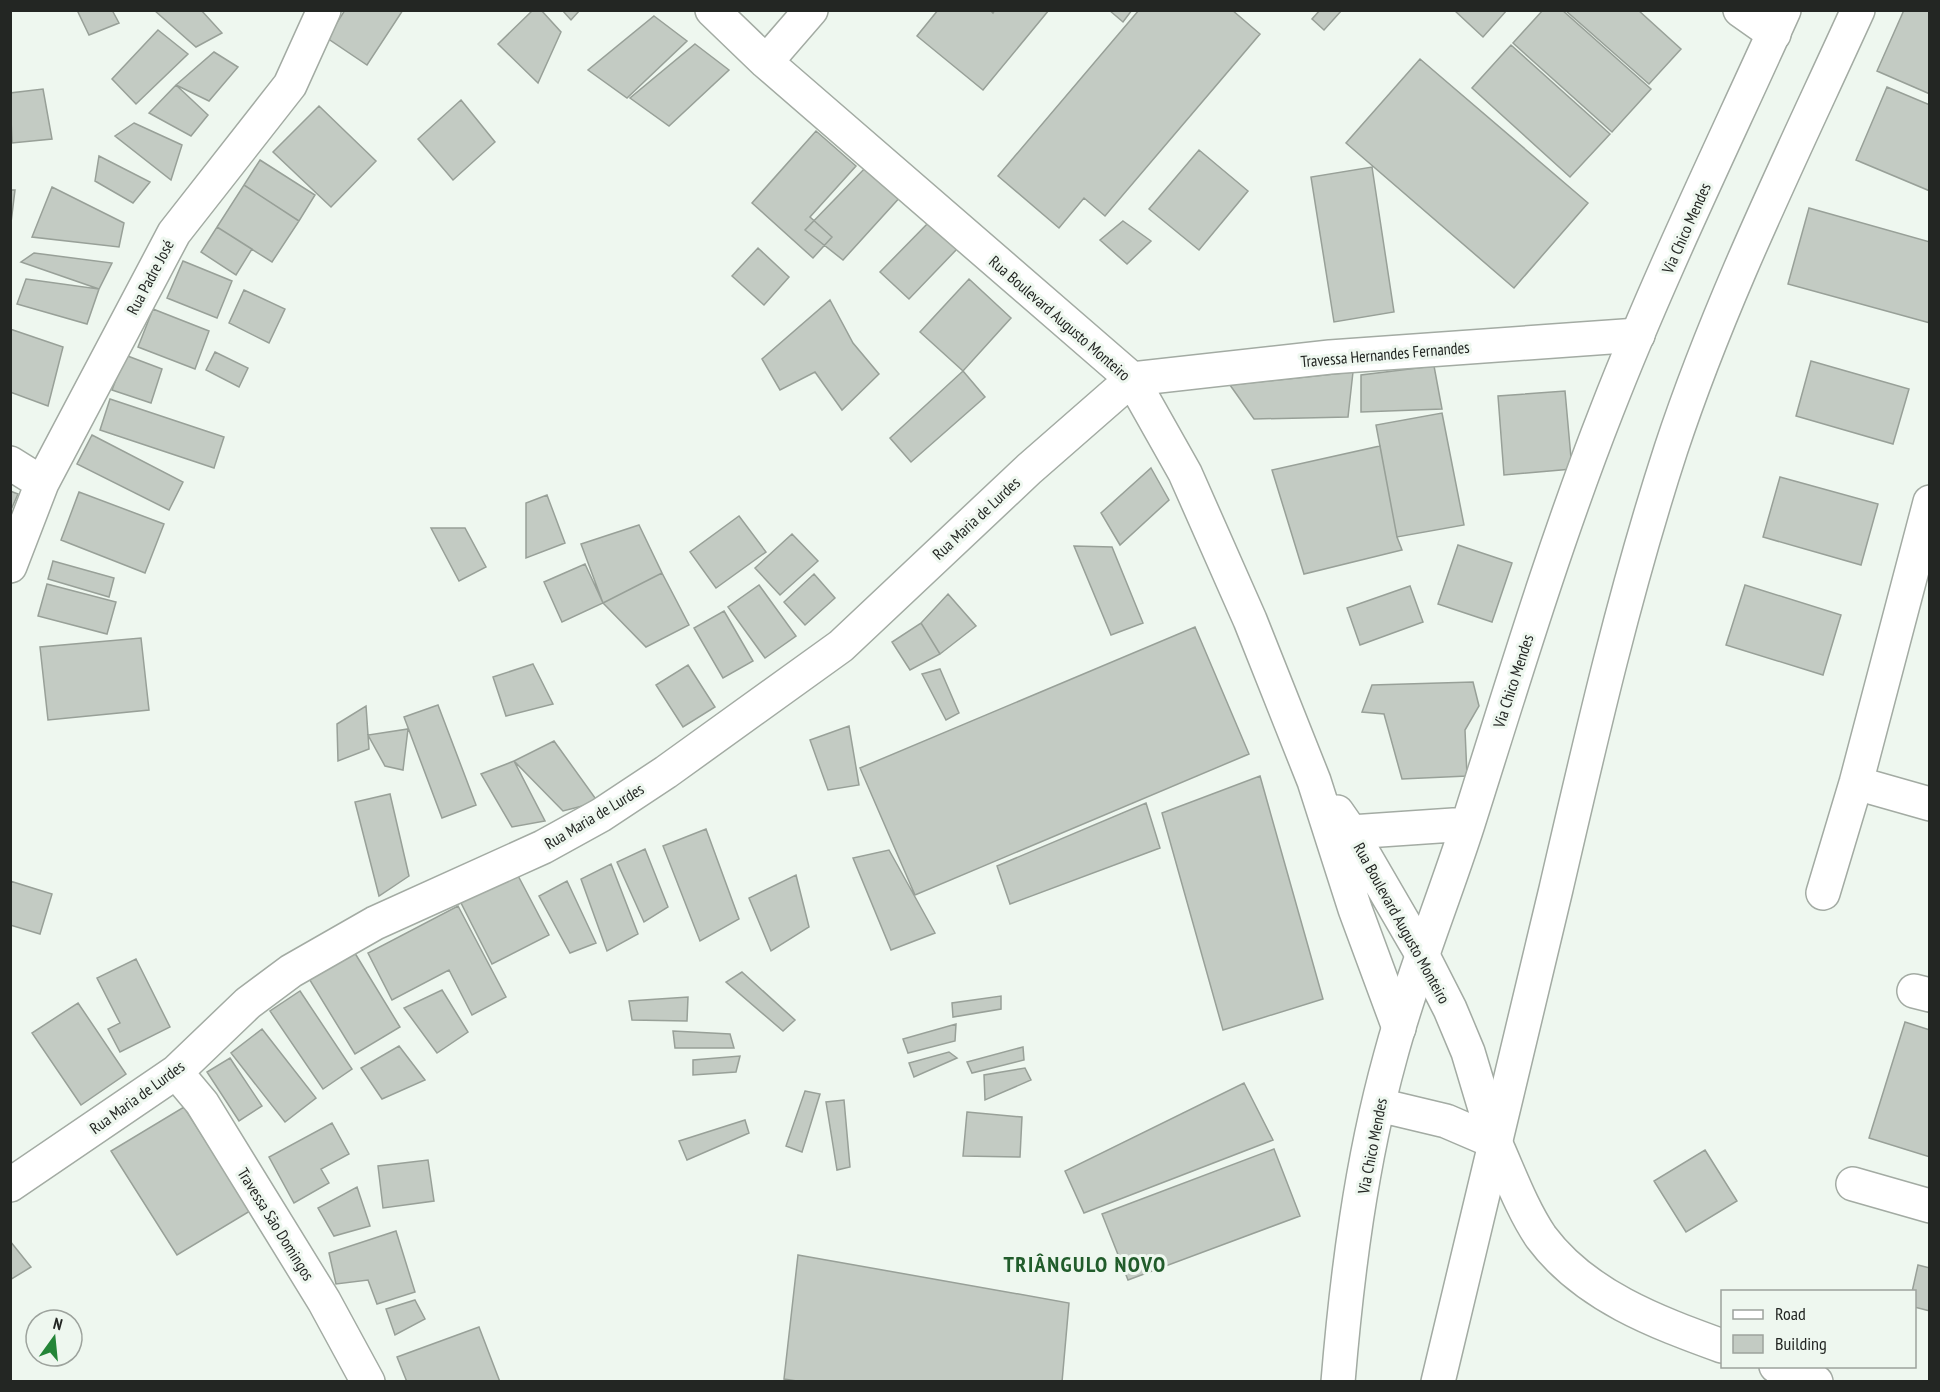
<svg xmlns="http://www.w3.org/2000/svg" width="1940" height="1392" font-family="'PT Sans Narrow',sans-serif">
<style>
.building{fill:#c3cbc3;stroke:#98a098;stroke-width:1.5}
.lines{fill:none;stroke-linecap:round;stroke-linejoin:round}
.minor-casing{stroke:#a3aba3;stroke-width:36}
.tertiary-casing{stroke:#a3aba3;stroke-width:36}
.secondary-casing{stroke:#a3aba3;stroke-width:36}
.minor{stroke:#fff;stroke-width:33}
.tertiary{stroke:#fff;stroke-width:33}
.secondary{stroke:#fff;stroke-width:33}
.labels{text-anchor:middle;stroke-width:6;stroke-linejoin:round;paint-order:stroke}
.street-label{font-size:16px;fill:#232623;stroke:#eef7ef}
.district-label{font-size:22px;font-weight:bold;letter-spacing:1.5px;fill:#215c2b;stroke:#eef7ef}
</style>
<rect width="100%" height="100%" fill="#eef7ef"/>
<path class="building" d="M77,10h35l7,13 -30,12z
M154,10h47l21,23 -26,14z
M345,10h58l-36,55 -40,-27z
M533,10h8l20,22 -23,51 -40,-39z
M562,10h18l-9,10z
M938,10h52l3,3 2,-3h54l-66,80 -66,-54z
M1109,10h23l-9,12z
M1139,10h93l28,24 -155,182 -21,-18 -25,30 -61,-52z
M1320,10h22l-18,20 -12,-11z
M1454,10h53l-24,27z
M1543,10h19l89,79 -39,43 -99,-89z
M1565,10h73l43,39 -32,35z
M1904,10h26v84l-53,-23z
M654,16l33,25 -60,57 -39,-28z
M158,30l30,24 -52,50 -24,-25z
M695,44l34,26 -60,56 -39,-28z
M1511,45l99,89 -40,43 -98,-89z
M214,52l24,15 -29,34 -33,-16z
M1420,59l168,144 -74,85 -168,-145z
M176,85l32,30 -17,21 -42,-23z
M1887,87l43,18v86l-74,-31z
M43,89l9,50 -40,4 -2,-50z
M461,100l34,42 -42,38 -35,-41z
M319,106l57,55 -45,46 -58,-55z
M134,123l48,22 -11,35 -56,-44z
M816,131l40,35 -46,51 22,20 -19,21 -61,-55z
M1199,150l49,41 -49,59 -50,-41z
M99,156l51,26 -17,21 -38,-22z
M260,160l55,35 -16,26 -55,-36z
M868,165l34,30 -59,65 -38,-30z
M1372,167l22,145 -60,10 -23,-145z
M244,185l55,36 -27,41 -55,-35z
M52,187l72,36 -5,24 -87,-10z
M10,190h5l-5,41z
M1809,208l121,34v81l-142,-39z
M930,221l28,27 -49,51 -29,-27z
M1123,221l28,20 -24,23 -27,-24z
M217,227l35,22 -16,26 -35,-23z
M758,248l31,29 -25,28 -32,-29z
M34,253l78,10 -13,26 -78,-27z
M183,261l49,20 -15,37 -50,-20z
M26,279l73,10 -12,35 -70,-20z
M969,279l42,39 -48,53 -43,-39z
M244,290l41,19 -16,34 -40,-20z
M830,300l23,43 26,31 -37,36 -27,-38 -35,18 -18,-31z
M153,309l56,22 -14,38 -57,-22z
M10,329l53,18 -15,59 -38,-14z
M215,352l33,16 -9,19 -33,-17z
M125,355l37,14 -11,34 -39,-13z
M1811,361l98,28 -16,55 -97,-28z
M1434,366l8,43 -81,3v-37z
M963,371l22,26 -74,65 -21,-24z
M1353,372l-5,45 -94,2 -24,-34z
M1565,391l7,78 -68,6 -6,-79z
M110,399l114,38 -10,31 -114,-38z
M1442,413l22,112 -67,12 -21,-112z
M92,435l91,47 -14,28 -92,-46z
M1380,446l17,91 5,13 -98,24 -32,-104z
M1151,468l18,32 -49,45 -19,-32z
M1780,477l98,27 -17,61 -98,-28z
M10,491l8,3 -8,18z
M79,492l85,32 -19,49 -84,-33z
M547,495l18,48 -39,15v-55z
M739,516l27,36 -50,36 -26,-36z
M639,525l23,48 -59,30 -22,-59z
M431,528h34l21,39 -27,14z
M792,534l26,27 -38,34 -25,-27z
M1458,545l54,18 -20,59 -54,-18z
M1074,546l38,1 31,76 -32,12z
M53,561l61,17 -5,19 -61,-18z
M585,564l18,39 -41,19 -18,-40z
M662,573l27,52 -43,22 -43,-44z
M814,574l21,24 -30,27 -21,-23z
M47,584l69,18 -9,32 -69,-18z
M759,585l37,51 -31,22 -37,-51z
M1745,585l96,30 -18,60 -97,-30z
M1410,586l13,36 -63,23 -13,-37z
M948,594l28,32 -36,28 -19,-31z
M724,611l29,50 -30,17 -29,-50z
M921,623l19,31 -30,16 -18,-28z
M1195,627l54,127 -334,141 -55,-127z
M141,638l8,72 -101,10 -8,-73z
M533,664l20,40 -47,12 -13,-39z
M688,665l27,42 -32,20 -27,-42z
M940,669l19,44 -13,7 -24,-46z
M1473,682l6,24 -14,24 2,46 -65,3 -18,-65 -22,-2 10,-27z
M438,705l38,100 -34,13 -38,-101z
M366,706l3,43 -31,12 -1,-37z
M849,726l10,59 -31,5 -18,-50z
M408,729l-5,41 -18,-4 -17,-31z
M554,741l44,61 -35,9 -49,-50z
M514,761l31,60 -33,6 -31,-53z
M1260,776l63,223 -100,31 -61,-217z
M390,794l19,82 -30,20 -24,-94z
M1146,803l14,45 -150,56 -13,-38z
M706,829l33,90 -39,22 -37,-95z
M645,849l23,58 -24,15 -27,-60z
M889,850l46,83 -44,17 -38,-92z
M611,864l27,70 -31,17 -26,-72z
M514,868l35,67 -57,29 -34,-67z
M796,875l13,52 -38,24 -22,-53z
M10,881l42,13 -12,40 -30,-9z
M567,881l29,62 -26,10 -31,-57z
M458,906l48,91 -34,18 -23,-45 -57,30 -24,-47z
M353,950l47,77 -45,27 -47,-77z
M136,959l34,68 -50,25 -12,-23 12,-6 -23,-45z
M742,972l53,48 -12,11 -57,-49z
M442,990l26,42 -31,21 -33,-45z
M300,991l52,78 -29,20 -53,-78z
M1001,996v13l-48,8 -1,-14z
M688,997l-1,24 -55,-1 -3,-19z
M78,1003l48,71 -45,31 -49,-72z
M1905,1022l25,8v127l-61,-19z
M956,1024l-1,17 -47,12 -5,-14z
M262,1029l54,69 -31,24 -54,-69z
M673,1031l57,3 4,14h-59z
M399,1046l26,34 -43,19 -21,-31z
M1023,1047l1,13 -52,13 -5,-11z
M949,1052l8,6 -43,19 -5,-14z
M740,1056l-4,16 -43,3v-15z
M230,1058l32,48 -23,15 -32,-49z
M1025,1068l6,12 -46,20 -1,-25z
M1244,1083l29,57 -189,73 -19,-42z
M805,1091l15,3 -18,58 -16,-6z
M844,1100l6,67 -13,3 -11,-68z
M184,1107l66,104 -73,44 -66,-104z
M967,1112l55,5 -2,40 -57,-1z
M745,1120l4,13 -62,27 -8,-19z
M332,1123l17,31 -28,15 8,14 -35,20 -25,-46z
M1274,1149l26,67 -172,64 -26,-66z
M1705,1150l32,51 -51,31 -32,-51z
M428,1160l6,41 -51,7 -5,-42z
M357,1187l13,39 -36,10 -16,-28z
M396,1231l19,61 -38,12 -9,-24 -32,4 -7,-31z
M10,1241l21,26 -21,13z
M798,1255l271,48 -7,79h-259l-19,-3z
M1918,1265l12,3v43l-16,-4v-15h-2z
M415,1300l10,19 -30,16 -9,-26z
M479,1327l21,55h-93l-10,-25z"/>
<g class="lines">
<g class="minor-casing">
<path id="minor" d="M712,10l54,52 366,317 53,94 65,147 64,161 41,128 44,119
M1740,10l34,24
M766,62l45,-52
M10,463l32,20
M10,566l32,-83 132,-250 116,-148 34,-75
M1856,783l74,21
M1337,812l14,20 72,124 27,53 18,43 27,90
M1823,893l33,-110 74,-281
M1914,991l16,4
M176,1072l26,31 122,198 44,81
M1853,1184l77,22
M10,1185l166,-113 72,-69 43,-32 84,-48 168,-76 58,-32 65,-43 175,-126 188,-177 103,-90 198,-22 308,-22"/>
</g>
<g class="tertiary-casing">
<path id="tertiary" d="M1495,1142c14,31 27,67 46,95 44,59 115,85 181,109
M1776,1366l40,16"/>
</g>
<g class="secondary-casing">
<path id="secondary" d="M1351,832l117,-8
M1379,1105l67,16 49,21
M1338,1382c9,-108 23,-219 52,-324 21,-79 53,-156 78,-234 44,-139 86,-279 139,-414 53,-136 117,-267 177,-400
M1438,1382c39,-165 79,-328 118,-493 34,-147 68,-296 115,-440 50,-151 121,-294 187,-439"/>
</g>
<use href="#minor" class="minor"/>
<use href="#tertiary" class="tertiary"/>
<use href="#secondary" class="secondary"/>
</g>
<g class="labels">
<g class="street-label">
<text transform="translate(1686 228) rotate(-66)" y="6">Via Chico Mendes</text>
<text transform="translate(150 277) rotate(-62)" y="6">Rua Padre José</text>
<text transform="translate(1060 318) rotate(41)" y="6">Rua Boulevard Augusto Monteiro</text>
<text transform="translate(1385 354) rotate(-5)" y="6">Travessa Hernandes Fernandes</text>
<text transform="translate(976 518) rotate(-43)" y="6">Rua Maria de Lurdes</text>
<text transform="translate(1513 681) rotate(-72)" y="6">Via Chico Mendes</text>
<text transform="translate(594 816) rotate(-31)" y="6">Rua Maria de Lurdes</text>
<text transform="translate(1402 923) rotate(61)" y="6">Rua Boulevard Augusto Monteiro</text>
<text transform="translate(137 1097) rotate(-36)" y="6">Rua Maria de Lurdes</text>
<text transform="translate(1372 1146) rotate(-79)" y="6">Via Chico Mendes</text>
<text transform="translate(276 1224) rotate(58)" y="6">Travessa São Domingos</text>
</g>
<g class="district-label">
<text x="1085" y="1272">TRIÂNGULO NOVO</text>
</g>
</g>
<rect width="1940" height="1392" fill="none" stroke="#232623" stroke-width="24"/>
<rect x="1721" y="1290" width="195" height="78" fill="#eef7ef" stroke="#9da39d" stroke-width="1.5"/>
<rect x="1733" y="1310" width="30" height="9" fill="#ffffff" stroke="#9da39d" stroke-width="1.5"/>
<text x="1775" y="1320" font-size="18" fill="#232623">Road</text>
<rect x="1733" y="1335" width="30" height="18" fill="#c3cbc3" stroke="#9da39d" stroke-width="1.5"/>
<text x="1775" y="1350" font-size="18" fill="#232623">Building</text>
<g transform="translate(54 1338) rotate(15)"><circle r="28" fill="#eef7ef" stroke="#9da39d" stroke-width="1.5"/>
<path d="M0-4.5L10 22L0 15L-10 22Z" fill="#248538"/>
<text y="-9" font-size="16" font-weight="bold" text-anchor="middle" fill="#232623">N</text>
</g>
</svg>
